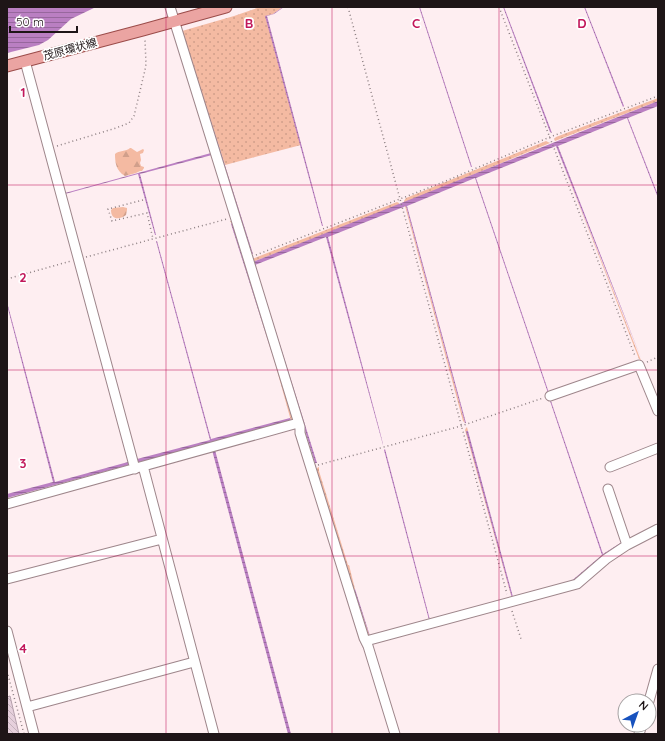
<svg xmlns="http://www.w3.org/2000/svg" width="665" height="741" font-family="Quicksand,'Noto Sans JP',sans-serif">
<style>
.grass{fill:url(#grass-dots)}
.forest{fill:url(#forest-firs)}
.water{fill:url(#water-rules)}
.building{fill:url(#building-back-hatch);stroke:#b49fab}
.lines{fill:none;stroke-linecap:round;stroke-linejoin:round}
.minor-casing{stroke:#9e868b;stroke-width:11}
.major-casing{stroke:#9b4b49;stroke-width:13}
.path{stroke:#8c7f82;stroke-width:1.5;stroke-dasharray:1 3;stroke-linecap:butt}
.minor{stroke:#fff;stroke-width:9}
.major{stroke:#eba4a2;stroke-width:11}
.grid{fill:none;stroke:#c2185b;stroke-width:1;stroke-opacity:0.55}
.labels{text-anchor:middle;stroke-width:3.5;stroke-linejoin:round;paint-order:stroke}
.street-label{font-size:11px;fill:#1e1517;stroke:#fff}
.grid-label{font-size:13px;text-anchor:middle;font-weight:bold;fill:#c2185b;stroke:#fff;stroke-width:3.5;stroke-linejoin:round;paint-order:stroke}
</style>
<defs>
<pattern id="grass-dots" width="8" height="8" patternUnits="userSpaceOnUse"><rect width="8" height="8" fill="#f4baa2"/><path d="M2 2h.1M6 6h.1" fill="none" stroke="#d19f8b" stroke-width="1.8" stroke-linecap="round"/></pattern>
<pattern id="forest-firs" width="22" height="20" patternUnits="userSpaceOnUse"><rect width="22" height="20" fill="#f4baa2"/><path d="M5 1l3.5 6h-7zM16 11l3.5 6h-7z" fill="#d19f8b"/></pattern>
<pattern id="water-rules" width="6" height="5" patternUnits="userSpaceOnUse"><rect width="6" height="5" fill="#ba7fc2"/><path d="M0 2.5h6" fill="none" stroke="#97679d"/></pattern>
<pattern id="building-back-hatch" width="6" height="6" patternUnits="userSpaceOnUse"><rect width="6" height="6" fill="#e6d0dc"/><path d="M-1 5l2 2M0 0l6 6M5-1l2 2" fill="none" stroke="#c5b2bc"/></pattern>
</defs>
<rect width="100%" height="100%" fill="#feeef1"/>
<path class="grass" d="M260,7h23l-10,7 -7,2 35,129 -76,20 -43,-134 52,-15z
M658,98v3l-103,40 -1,-2 2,-2z
M546,141l4,2 -146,60v-2l2,-3z
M556,146l84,212 1,2 -2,-1z
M397,202l2,1v2l-146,57 -1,-3z
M405,206h1l59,217 -2,-2z
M230,221h2l62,199 -156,44 -1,-1 154,-42 -16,-58 -43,-139z
M467,427l1,4h-1l45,167 57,-14 38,-32 15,-9 1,-2v2l-16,9 -5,6 -23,20 -10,6 -56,15h-1l-47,-169 1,-2z
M319,467v4l29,94h1l6,24h-1l16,48h-2l-51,-166v-3z"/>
<path class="forest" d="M130,148h1l6,4 6,-3 1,1 -1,3 -3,1 1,6 -1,3 1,3 3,1v1l-2,3h-2l-4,2 -11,3c-9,-5 -10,-14 -10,-22 4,-4 11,-2 15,-6z
M123,207l4,1v2l-1,5c-7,5 -15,5 -15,-5l2,-2z"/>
<path class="water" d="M7,7h89l-25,12 -23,21 -9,5 -32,8z
M283,7h1l-10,7 -7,2 56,210h-1l-57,-210 8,-2z
M419,7h1l52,160h-1z
M503,7h1l48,126 -2,-1z
M584,7h1l39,99 -1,1z
M183,33l70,221h-1l-70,-220z
M658,101v5l-30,12 30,77v3l-31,-80 -69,28 83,212 -85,-212 -80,32 73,215h-1l-73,-215 -68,28 59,217h-1l-59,-217 -78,31 51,191 4,16v1l-57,-208 -71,28 62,198h-2l-62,-201z
M211,153l1,2 -72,19 16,61h-1l-17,-61 -73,20v-1z
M232,223l43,140 -44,-139z
M156,241h1l54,198 79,-21 1,3 -284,77v-4l46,-12 -46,-177v-3l48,180 73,-20 -53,-197 8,-4 54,198 73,-19z
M550,401h1l52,153 19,-12v1l-15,9 -38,32 -57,14 -46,-167h2l45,166 56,-14 33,-28z
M385,449l45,171 -60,17 -16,-47 1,-1 15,47 59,-16 -45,-170z
M212,450h3l76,284h-3z"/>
<path class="building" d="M10,696l9,38h-12v-37z"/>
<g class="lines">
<g class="minor-casing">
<path id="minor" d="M170,7l78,251 52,169v6l64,205 4,8 27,88
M25,61l110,408
M550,396l89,-31 19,46
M143,466l71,268
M610,467l48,-19
M608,489l19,56
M7,504l291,-81
M7,579l155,-40
M7,631l27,103
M366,641l211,-57 29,-25 21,-14 31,-16
M649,701l9,-32
M27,707l167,-45
M639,734l3,-9"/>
</g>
<g class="major-casing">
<path id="major" d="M7,66l136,-36 83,-23"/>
</g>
<path class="path" d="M348,7l159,587
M499,7l136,349
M57,146l59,-18 13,-5 5,-7 11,-46 1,-6 -1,-24
M143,200l-35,9 4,12 35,-8 6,26
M256,255l185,-72 109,-46 108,-41
M86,257l141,-38
M7,279l64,-18
M647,362l11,-5
M318,465l143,-39 82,-28
M512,611l9,28
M7,671l17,63"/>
<use href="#minor" class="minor"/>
<use href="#major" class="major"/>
</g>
<path class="grid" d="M166,7v727M332,7v727M499,7v727M7,185h651M7,370h651M7,556h651"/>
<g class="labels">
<g class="street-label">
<text transform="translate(70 49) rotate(-15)" y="4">茂原環状線</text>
</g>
</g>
<g class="grid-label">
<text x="249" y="28">B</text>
<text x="416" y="28">C</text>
<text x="582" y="28">D</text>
<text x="23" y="97">1</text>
<text x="23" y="282">2</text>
<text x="23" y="468">3</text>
<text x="23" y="653">4</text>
</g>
<rect width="665" height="741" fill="none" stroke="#1e1517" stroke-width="16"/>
<g transform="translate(637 713) rotate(41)"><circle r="19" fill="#ffffff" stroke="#a5a1a2"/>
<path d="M0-3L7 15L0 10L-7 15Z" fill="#1752be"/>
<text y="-6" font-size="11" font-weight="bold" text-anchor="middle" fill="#1e1517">N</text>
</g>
<path d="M10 26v6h67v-6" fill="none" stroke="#1e1517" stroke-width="2"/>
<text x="16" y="26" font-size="12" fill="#1e1517" stroke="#ffffff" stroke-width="3" paint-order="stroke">50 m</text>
</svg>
